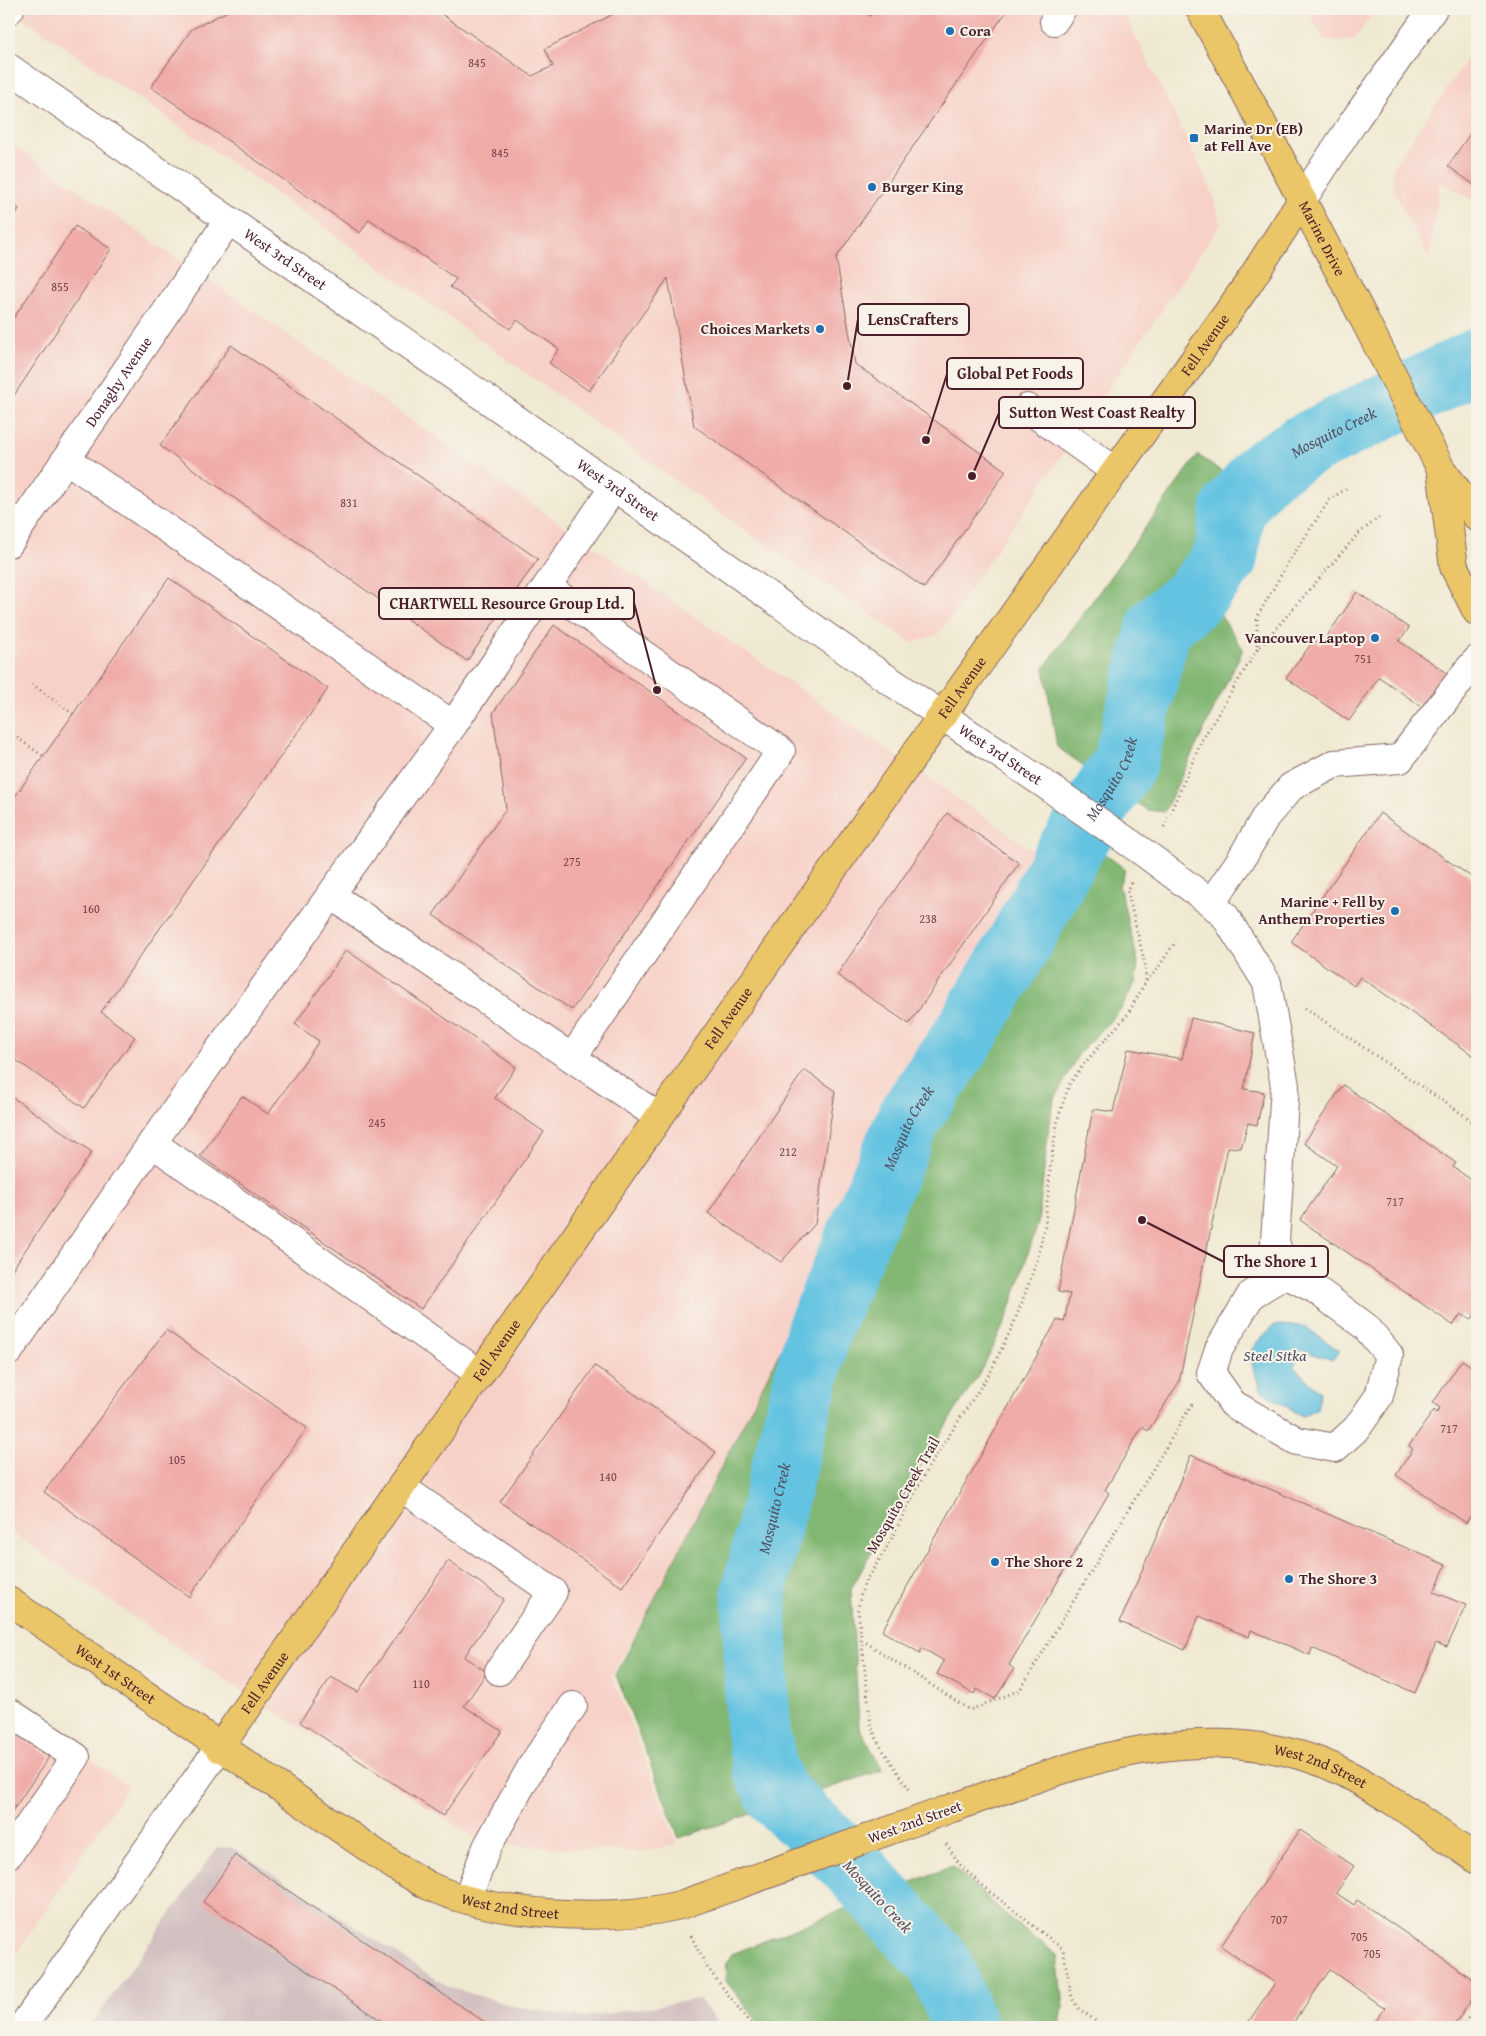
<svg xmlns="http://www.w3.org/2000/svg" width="1486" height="2036" font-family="'Gentium Book Plus',serif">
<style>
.built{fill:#f7d1c8}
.industrial{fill:#d2bfc0}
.forest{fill:#82b773;stroke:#666b4f}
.water{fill:#63c3e1;stroke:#567186}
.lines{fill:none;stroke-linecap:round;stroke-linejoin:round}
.river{stroke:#63c3e1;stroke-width:65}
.building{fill:#f0aca9}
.minor-casing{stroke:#846665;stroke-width:30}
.major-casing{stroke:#846665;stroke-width:30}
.path{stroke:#846665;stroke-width:3;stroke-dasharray:1 4;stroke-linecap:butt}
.minor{stroke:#fff;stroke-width:28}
.major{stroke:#eac669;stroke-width:28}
.major-bridge-casing{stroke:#846665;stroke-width:30;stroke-linecap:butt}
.major-bridge{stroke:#eac669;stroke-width:28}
.poi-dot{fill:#1f6fb2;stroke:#f7f3e8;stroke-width:2}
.labels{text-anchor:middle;stroke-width:4;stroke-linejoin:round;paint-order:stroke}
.number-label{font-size:12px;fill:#74424a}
.poi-label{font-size:15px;font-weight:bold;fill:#4a1f2b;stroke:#f7f3e8;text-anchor:start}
.street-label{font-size:15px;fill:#4a1f2b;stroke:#f7f3e8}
.water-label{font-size:16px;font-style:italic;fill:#525062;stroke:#f7f3e8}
.leader{fill:none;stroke:#4a1f2b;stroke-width:2}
.callout-dot{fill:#4a1f2b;stroke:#f7f3e8;stroke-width:2}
.callout{fill:#f7f3e8;stroke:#4a1f2b;stroke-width:2}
.callout-label{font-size:16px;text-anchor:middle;font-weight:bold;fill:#4a1f2b}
</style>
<rect width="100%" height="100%" fill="#f7f3e8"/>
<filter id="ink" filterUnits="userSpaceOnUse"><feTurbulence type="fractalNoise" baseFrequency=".02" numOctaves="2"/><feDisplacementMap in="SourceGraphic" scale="10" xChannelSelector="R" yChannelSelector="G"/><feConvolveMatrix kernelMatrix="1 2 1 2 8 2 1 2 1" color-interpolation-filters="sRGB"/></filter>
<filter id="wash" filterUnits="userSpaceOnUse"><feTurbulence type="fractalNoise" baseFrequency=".0096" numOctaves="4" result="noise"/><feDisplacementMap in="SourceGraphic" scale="20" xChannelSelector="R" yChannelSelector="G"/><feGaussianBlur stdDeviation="1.12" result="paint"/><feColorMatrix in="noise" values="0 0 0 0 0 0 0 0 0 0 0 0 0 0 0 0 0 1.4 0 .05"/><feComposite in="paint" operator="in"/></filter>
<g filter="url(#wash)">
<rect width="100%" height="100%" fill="#f0e9d2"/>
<path class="built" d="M10,9h1112l88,177 11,38 -278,404 -5,6 -25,9 -172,-115 -434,-313z
M1307,9h69l-22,31h-30z
M1477,44v158l-37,-20 -11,76 -36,-68v-23z
M9,142l1029,712 -119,198 -138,314 -169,310 66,169 -42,7 -151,-8 -277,-175 -199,-139z
M9,1702l119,84 -119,179z"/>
<path class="industrial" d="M232,1847l216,140 62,18 70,13 119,-19 22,28h-631l127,-179z"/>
<path class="forest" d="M1198,455l57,40 -57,86 45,68 -79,163 -17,-2 -90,-63 -13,-79z
M1059,820l66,49 -6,17 19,76 -2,19 -16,30 -41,42 -25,48 -5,25 -11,97 -31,95 -26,53 -61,95 -69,123 8,138 24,43 -204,68 -63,-163 303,-598z
M952,1866l63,57 42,32 6,51 -3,21h-298l-37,-47 1,-17 6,-9z"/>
<path class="water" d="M1274,1325l30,1 36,25 -8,9 -31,-10 -7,17 26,25 -3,17 -15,7 -40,-25 -8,-19 -4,-20 8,-11z"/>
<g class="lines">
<path class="river" id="s1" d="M965,2027l-25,-63 -90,-100 -71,-67 -14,-28 -7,-38 -4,-140 32,-134 33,-128 91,-213 55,-81 50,-84 54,-100 56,-89 34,-136 35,-29 31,-38 8,-50 30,-37 39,-25 175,-86"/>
</g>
<g id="blocks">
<path class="building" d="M232,9h202l98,67 21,-10 -8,-17 78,-40h28l2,3 6,-3h201l10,7 5,-7h126l5,3 -170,246 19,106 151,107 -82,117 -230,-162 -26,-148 -79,113 -40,-28 10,-14 -42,-29 -7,9 -60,-42 6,-8 -87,-60 -9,14 -209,-146 41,-58z
M1477,123v64l-29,-21z
M9,202l10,7 -10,15z
M75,226l36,23 -102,154v-78z
M231,345l307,214 -71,102 -307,-215z
M169,578l159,111 -227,323 34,25 -51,71 -75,-53v-250z
M1357,592l52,36 -10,13 50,33 -24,35 -46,-32 -30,44 -63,-43 28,-38 7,5z
M554,625l192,133 -174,252 -139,-95 73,-106 -13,-96z
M947,813l72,50 -110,161 -72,-49z
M1380,813l97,68v177l-117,-81 -6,9 -63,-44z
M346,950l170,117 -21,31 49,34 -123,177 -221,-153 42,-60 26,18 51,-73 -24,-17z
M1191,1018l64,15 -11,56 20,3 -7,33 -9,-2 -7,25 -13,-1 -49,235 -31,49 -6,-4 -37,63 4,3 -100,172 5,4 -19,30 -18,-10 -3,5 -37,-20 7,-13 -22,-13 -2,5 -38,-22 175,-311 7,2 6,-28 -12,-2 35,-183 20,3 15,-63 54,10z
M804,1070l31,21 -20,133 -34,38 -73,-49z
M1343,1085l113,78 -3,4 24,17v127l-6,9 -10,-6 -8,11 -153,-105 37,-54 -33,-23z
M9,1095l83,57 -83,122z
M166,1330l141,98 -118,169 -145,-105z
M1477,1358v161l-6,-4 -5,8 -70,-48 17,-26 -4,-3 25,-36 3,3 3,-5 -7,-5 29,-43 9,6z
M595,1366l121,86 -94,135 -122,-85z
M1191,1455l255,110 -12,27 32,13 -19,42 -11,-4 -21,50 -103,-45 -2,7 -59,-25 -2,7 -50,-21 -14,34 -65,-28z
M448,1561l56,38 -40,58 23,15 -23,34 38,25 -59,85 -143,-94 31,-45 27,15z
M9,1729l40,28 -40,59z
M1300,1830l54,36 -18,27 18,12 3,-5 120,82v10l-24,35h-81l13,-19 -55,-38 -37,53 6,4h-54l30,-44 -54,-37z
M235,1855l257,172h-101l-188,-125z"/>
</g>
</g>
<g filter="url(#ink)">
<use href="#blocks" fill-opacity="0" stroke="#846665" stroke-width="1"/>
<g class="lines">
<g class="minor-casing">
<g id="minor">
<path d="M9,10l1,-1"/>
<path d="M1054,21l8,-12"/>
<path id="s2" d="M9,68l605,419 257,181 169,113 107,74 64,48 14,13 42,67 18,103 -10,155 10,33"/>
<path d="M1302,200l54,-82 77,-109"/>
<path d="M1027,408l88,63"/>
<path d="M67,460l386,265"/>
<path id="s3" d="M9,543l219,-322"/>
<path d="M547,587l234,164 -209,307"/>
<path d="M331,895l328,222"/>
<path d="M1211,903l29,-42 26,-45 25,-29 43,-23 66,-5 69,-90 8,-9"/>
<path d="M152,1143l328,231"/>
<path d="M1285,1274l30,15 51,38 23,28 -10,41 -22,32 -22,20 -38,-7 -64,-37 -22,-31 8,-24 32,-54z"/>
<path d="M9,1351l143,-208 301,-418 161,-238"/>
<path d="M401,1487l152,105 -54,79"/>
<path d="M9,1712l67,45 -67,97"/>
<path d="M467,1899l20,-52 46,-83 40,-58"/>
<path d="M22,2027l197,-279"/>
</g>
</g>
<g class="major-casing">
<g id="major">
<path id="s4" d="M1200,9l56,103 106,203"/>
<path d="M1441,469l13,98 23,45"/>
<path d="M1442,470l35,47"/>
<path id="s5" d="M9,1601l387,266c11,6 22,13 33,19 64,30 178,36 247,20 12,-3 24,-8 36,-12"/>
<path id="s6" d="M219,1748l549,-787 480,-677 54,-84"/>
<path id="s7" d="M955,1807c46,-16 94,-35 141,-47 78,-21 170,-26 245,11 48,24 92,58 136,89"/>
</g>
</g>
<path class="path" d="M1257,650v-33l32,-56 41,-62 19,-12
M32,684l41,30
M9,732l34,24
M1164,827l38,-87 55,-90 101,-116 23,-18
M1146,981l10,-10 20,-30
M1305,1008l172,116
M862,1640l108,70 50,-20 172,-286
M909,1789l-30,-45 -8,-19 -13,-115 3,-17 5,-13 19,-29 41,-80 65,-100 23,-48 23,-62 8,-36 6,-64 7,-43 11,-33 14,-20 45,-51 18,-33 -1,-17 -18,-74 4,-8
M946,1844l15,22 24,22 78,61 9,49 6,10 26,19
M691,1936l16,31 46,60
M1462,2027l15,-22"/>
<use href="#minor" class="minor"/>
<use href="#major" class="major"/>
<g class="major-bridge-casing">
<path id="major-bridge" d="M1362,315l79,154
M712,1894l243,-87"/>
</g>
<use href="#major-bridge" class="major-bridge"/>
</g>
</g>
<g class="poi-dot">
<circle cx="950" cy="31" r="5"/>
<rect x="1189" y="133" width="10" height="10" rx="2.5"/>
<circle cx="872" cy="187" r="5"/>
<circle cx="820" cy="329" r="5"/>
<circle cx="1375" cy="638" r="5"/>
<circle cx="1395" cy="911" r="5"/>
<circle cx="995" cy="1562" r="5"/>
<circle cx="1289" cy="1579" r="5"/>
</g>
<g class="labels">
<g class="number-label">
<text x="477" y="67">845</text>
<text x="500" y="157">845</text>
<text x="60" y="291">855</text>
<text x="349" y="507">831</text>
<text x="1363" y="663">751</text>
<text x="572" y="866">275</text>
<text x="91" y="913">160</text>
<text x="928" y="923">238</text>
<text x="377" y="1127">245</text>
<text x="788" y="1156">212</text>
<text x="1395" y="1206">717</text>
<text x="1449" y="1433">717</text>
<text x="177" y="1464">105</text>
<text x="608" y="1481">140</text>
<text x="421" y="1688">110</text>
<text x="1279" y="1924">707</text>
<text x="1359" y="1941">705</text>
<text x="1372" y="1958">705</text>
</g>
<g class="poi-label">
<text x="960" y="36">Cora</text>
<text x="1204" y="134">Marine Dr (EB)<tspan x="1204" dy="17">at Fell Ave</tspan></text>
<text x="882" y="192">Burger King</text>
<text x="810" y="334" text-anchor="end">Choices Markets</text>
<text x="1365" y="643" text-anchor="end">Vancouver Laptop</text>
<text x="1385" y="907" text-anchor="end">Marine + Fell by<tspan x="1385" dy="17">Anthem Properties</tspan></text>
<text x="1005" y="1567">The Shore 2</text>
<text x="1299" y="1584">The Shore 3</text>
</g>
<g class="street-label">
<text dy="5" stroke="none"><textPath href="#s4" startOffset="260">Marine Drive</textPath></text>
<text dy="5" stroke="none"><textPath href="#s2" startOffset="336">West 3rd Street</textPath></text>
<text dy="5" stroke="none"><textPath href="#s6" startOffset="1715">Fell Avenue</textPath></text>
<text dy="5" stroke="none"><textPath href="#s3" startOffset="195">Donaghy Avenue</textPath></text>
<text dy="5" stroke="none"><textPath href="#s2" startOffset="741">West 3rd Street</textPath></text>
<text dy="5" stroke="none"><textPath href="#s6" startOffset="1295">Fell Avenue</textPath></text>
<text dy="5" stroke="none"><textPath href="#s2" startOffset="1206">West 3rd Street</textPath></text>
<text dy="5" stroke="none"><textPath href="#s6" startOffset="890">Fell Avenue</textPath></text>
<text dy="5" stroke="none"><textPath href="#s6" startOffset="485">Fell Avenue</textPath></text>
<text transform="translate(903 1495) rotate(-60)" y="5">Mosquito Creek Trail</text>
<text dy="5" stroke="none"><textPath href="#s5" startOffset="129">West 1st Street</textPath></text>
<text dy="5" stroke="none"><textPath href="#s6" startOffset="80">Fell Avenue</textPath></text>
<text dy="5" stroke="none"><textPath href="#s7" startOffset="378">West 2nd Street</textPath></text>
<text transform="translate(915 1822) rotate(-20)" y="5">West 2nd Street</text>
<text dy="5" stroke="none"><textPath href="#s5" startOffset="592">West 2nd Street</textPath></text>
</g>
<g class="water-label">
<text dy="6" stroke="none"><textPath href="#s1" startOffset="1840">Mosquito Creek</textPath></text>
<text dy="6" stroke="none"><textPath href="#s1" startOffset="1405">Mosquito Creek</textPath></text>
<text dy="6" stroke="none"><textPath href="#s1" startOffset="1000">Mosquito Creek</textPath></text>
<text x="1275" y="1361">Steel Sitka</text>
<text dy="6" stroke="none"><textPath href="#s1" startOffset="595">Mosquito Creek</textPath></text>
<text transform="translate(878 1896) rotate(47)" y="6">Mosquito Creek</text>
</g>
</g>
<path class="leader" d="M847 386L858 319M926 440L947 374M972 476L999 413M657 690L634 603M1142 1220L1224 1262"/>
<g class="callout-dot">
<circle cx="847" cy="386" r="5"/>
<circle cx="926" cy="440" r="5"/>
<circle cx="972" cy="476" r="5"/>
<circle cx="657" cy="690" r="5"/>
<circle cx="1142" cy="1220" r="5"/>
</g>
<g class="callout">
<rect x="858" y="304" width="111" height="31" rx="5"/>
<rect x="947" y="358" width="136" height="31" rx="5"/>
<rect x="999" y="397" width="196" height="31" rx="5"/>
<rect x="379" y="588" width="255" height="31" rx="5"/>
<rect x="1224" y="1246" width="104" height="31" rx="5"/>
</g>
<g class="callout-label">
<text x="913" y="325">LensCrafters</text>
<text x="1015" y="379">Global Pet Foods</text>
<text x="1097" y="418">Sutton West Coast Realty</text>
<text x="507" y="609">CHARTWELL Resource Group Ltd.</text>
<text x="1276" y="1267">The Shore 1</text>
</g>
<rect width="1486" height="2036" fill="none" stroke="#f7f3e8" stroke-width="30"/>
</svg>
